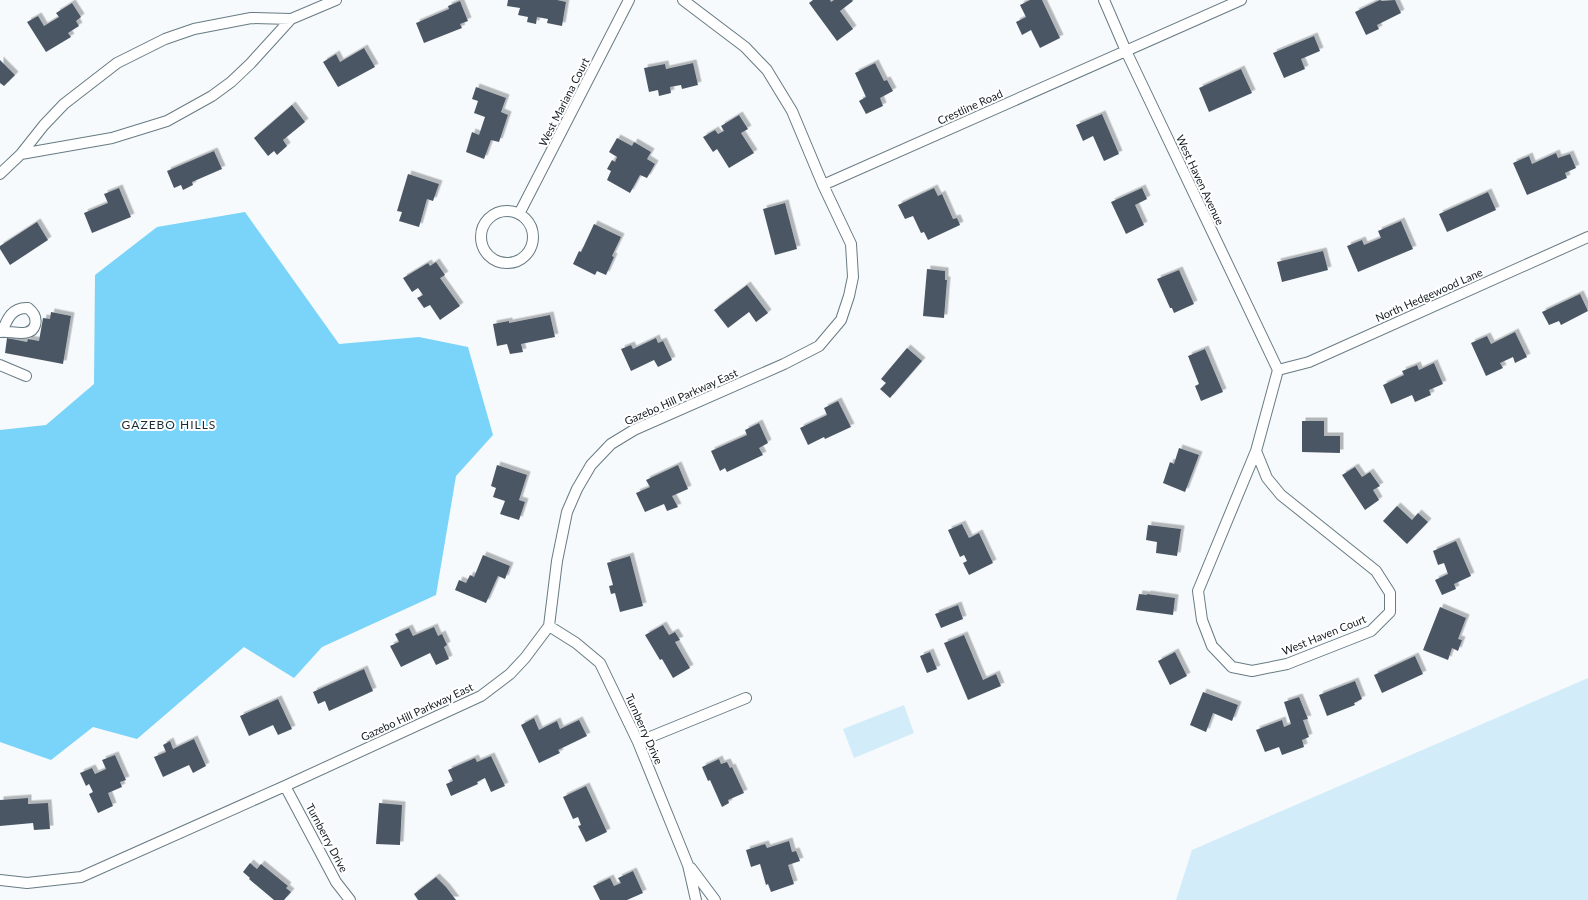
<svg xmlns="http://www.w3.org/2000/svg" width="1588" height="900" font-family="Lato,sans-serif">
<style>
.green{fill:#d2edf9}
.forest{fill:#7ad3f8}
.building{fill:#4c5765;filter:url(#shadow)}
.lines{fill:none;stroke-linecap:round;stroke-linejoin:round}
.street-casing{stroke:#677b84;stroke-width:12}
.street{stroke:#fff;stroke-width:10}
.labels{text-anchor:middle;stroke-width:4;stroke-linejoin:round;paint-order:stroke}
.street-label{font-size:11px;fill:#121a1e;stroke:#fff}
.neighbourhood-label{font-size:12px;letter-spacing:1px;fill:#1c2d35;stroke:#fff}
</style>
<defs>
<filter id="shadow"><feDropShadow dx="3.5" dy="-3.5" stdDeviation="0" flood-color="#0004"/></filter>
</defs>
<rect width="100%" height="100%" fill="#f6fafc"/>
<path class="green" d="M1588,678v222h-412l16,-50z
M904,705l10,28 -60,25 -11,-29z"/>
<path class="forest" d="M245,212l94,132 80,-7 49,10 25,88 -37,41 -20,119 -114,52 -28,31 -50,-31 -107,92 -44,-12 -42,33 -51,-18v-312l46,-5 48,-41 1,-109 62,-48z"/>
<path class="building" d="M508,0h49l9,2 -4,24 -15,-3 1,-4 -11,-2 -1,7 -9,-2 1,-5 -10,-2 2,-7 -13,-2z
M813,0h17l1,2 3,-2h18l1,1 -13,10 13,18 -16,12 -28,-38z
M1030,0h12l18,38 -20,10 -9,-18 -9,5 -6,-13 10,-5 -6,-12z
M1380,0l2,1 13,-1 6,13 -24,12 2,4 -13,6 -11,-23z
M460,1l8,20 -8,3 2,4 -38,15 -8,-20 33,-14 -1,-3z
M72,3l9,14 -5,4 3,5 -11,7 3,4 -25,15 -19,-30 11,-6 6,10 15,-9 -3,-4z
M1314,36l6,15 -19,8 4,10 -21,9 -11,-25z
M364,48l11,19 -37,20 -15,-25 13,-8 4,8z
M0,60l15,15 -11,11 -4,-3z
M693,63l5,22 -16,4 -1,-4 -11,2 1,6 -12,3 -1,-6 -9,2 -5,-24 21,-4 1,5z
M875,63l9,18 3,-1 6,11 -13,7 3,8 -17,8 -7,-13 7,-4 -11,-24z
M1241,69l11,24 -43,19 -10,-24z
M476,87l30,11 -5,14 7,3 -9,27 -8,-2 -7,19 -18,-7 6,-20 7,3 6,-18 -11,-4 4,-12 -6,-2z
M292,105l13,17 -22,18 4,6 -10,9 -3,-4 -6,5 -14,-18z
M1102,114l17,40 -15,7 -11,-25 -10,5 -7,-16z
M739,115l9,14 -7,4 13,20 -25,15 -12,-19 -4,3 -10,-15 12,-7 3,4 6,-3 -3,-5z
M617,138l15,8 2,-4 17,10 -4,7 8,5 -8,14 -7,-3 -10,18 -23,-13 4,-9 -4,-2 5,-9 3,2 2,-5 -8,-5z
M214,151l8,18 -30,13 1,3 -10,5 -2,-5 -7,3 -7,-17z
M1556,153l2,5 12,-4 6,14 -11,5 2,5 -40,17 -14,-32 16,-7 3,8z
M408,174l31,10 -6,17 -6,-2 -8,28 -20,-6 3,-9 -5,-1z
M119,188l12,29 -39,16 -8,-20 24,-10 -4,-9z
M934,188l4,8 4,-2 11,25 4,-1 3,7 -32,15 -4,-8 -3,1 -8,-17 -8,3 -7,-14z
M1142,188l5,11 -12,6 9,20 -18,9 -15,-32z
M1488,192l8,18 -49,22 -8,-18z
M785,203l12,46 -22,6 -12,-46z
M1401,221l12,28 -55,23 -11,-26 15,-6 2,5 17,-7 -3,-7z
M37,222l11,18 -38,25 -10,-16v-3z
M594,224l27,13 -9,19 2,1 -8,18 -9,-4 -2,4 -22,-11 6,-13 2,1z
M1323,251l5,19 -46,12 -5,-20z
M436,262l9,13 -5,3 20,28 -20,14 -10,-15 -6,3 -7,-10 6,-3 -5,-7 -6,4 -9,-14 25,-15 2,3z
M927,269l18,2v9h2l-3,38 -21,-2z
M1179,270l15,34 -20,9 -2,-5h-2l-13,-29z
M747,285l21,28 -12,9 -7,-10 -21,16 -14,-18z
M1580,294l8,17 -27,14 -2,-4 -10,4 -7,-13z
M51,312l20,4 -8,48 -58,-11 2,-15 20,4 1,-3 11,2 4,-23 7,1z
M550,315l5,22 -34,7 2,8 -13,2 -3,-10 -10,2 -4,-22 16,-3v2z
M1515,332l12,25 -12,6 -2,-6 -13,6 3,5 -17,8 -15,-33 16,-7 4,8z
M656,338l2,5 5,-2 9,19 -14,7 -4,-7 -23,11 -10,-22 10,-4 2,4z
M907,348l15,13 -32,37 -10,-9 6,-6 -5,-4z
M1205,349l18,43 -22,9 -6,-15 4,-2 -11,-28z
M1434,363l9,21 -14,6 2,5 -16,7 -3,-7 -21,9 -8,-19 21,-10 -2,-4 15,-6 2,5z
M838,401l13,26 -26,12 -1,-2 -16,8 -8,-17 27,-13 -3,-7z
M1302,421h22v15h16v17l-38,-1z
M759,423l9,20 -9,5 4,7 -36,17 -2,-4 -5,3 -9,-20 36,-16 -2,-5z
M1179,448l20,7 -14,37 -22,-9 7,-21 4,2z
M497,465l30,10 -8,25 6,2 -6,18 -19,-6 5,-13 -12,-4 3,-9 -5,-2z
M678,465l10,24 -16,7 6,11 -11,4 -3,-7 -19,8 -9,-19 14,-6 -4,-7z
M1355,467l7,10 8,-5 10,14 -7,4 6,10 -14,10 -23,-35z
M1397,506l15,14 6,-7 10,9 -21,22 -24,-23z
M962,524l7,14 10,-5 14,30 -24,12 -6,-12 4,-2 -3,-6 -4,2 -12,-27z
M1148,525l33,4 -4,27 -21,-3 1,-11 -11,-2z
M1456,541l15,35 -17,8 2,5 -14,6 -7,-15 13,-6 -4,-11 -6,2 -5,-14z
M483,555l27,11 -5,13 -7,-3 -12,27 -31,-13 4,-10 7,3 4,-8 4,2z
M630,556l13,50 -23,6 -5,-19 -4,1 -2,-8 4,-1 -6,-22z
M1139,594l8,1v-1l28,4 -2,17 -37,-5z
M958,605l5,14 -22,9 -6,-14z
M1440,607l26,11 -8,21 4,1 -4,11 -6,-3 -4,12 -25,-10z
M663,625l6,10 6,-3 5,8 -5,2 15,26 -17,10 -11,-19 -2,1 -15,-25z
M434,627l4,9 4,-2 5,11 -3,2 5,12 -13,6 -6,-12 -29,14 -11,-21 9,-4 -4,-8 14,-6 4,8z
M964,635l19,45 13,-6 5,12 -33,14 -24,-57z
M930,652l7,17 -10,4 -7,-17z
M1175,652l12,24 -17,9 -12,-24z
M1415,656l8,18 -41,19 -8,-18z
M364,669l9,22 -44,20 -4,-10 -7,3 -5,-12z
M1355,681l7,18 -8,4 1,2 -28,11 -8,-21z
M1203,692l35,13 -6,16 -19,-8 -7,19 -16,-7z
M1299,697l9,22 -5,1 6,17 -7,3 2,7 -22,8 -3,-8 -14,5 -9,-22 26,-10 2,7 7,-3 -7,-22z
M278,699l14,30 -14,6 -5,-10 -24,11 -9,-20z
M534,718l5,12 18,-9 3,8 19,-9 8,16 -29,14 2,3 -21,10 -18,-38z
M194,739l12,27 -13,7 -4,-8 -26,12 -9,-20 12,-5 -3,-7 7,-4 3,8z
M115,755l11,25 -6,2 2,5 -14,6 5,13 -15,7 -9,-19 4,-2 -4,-8 -3,2 -6,-13 12,-5 3,6 11,-5 -4,-9z
M491,756l14,30 -14,6 -6,-14 -8,4 1,2 -27,12 -5,-12 7,-3 -5,-11 27,-12 2,4z
M719,759l2,5 6,-2 3,6 2,-1 12,26 -16,7 1,3 -7,4 -12,-27 -2,1 -6,-14z
M586,786l21,46 -21,10 -8,-16 3,-1 -3,-8 -5,2 -10,-22z
M28,798v6l20,-1 2,26 -16,1 -1,-7 -33,3v-26z
M379,803l23,2 -2,40 -24,-1z
M789,841l3,11 4,-1 4,10 -12,4 6,19 -23,8 -3,-8 -2,1 -6,-21 -9,3 -5,-17 19,-6 2,4z
M250,863l7,6 4,-5 27,22 -2,2 5,4 -7,8h-10l-25,-21 1,-1 -7,-6z
M633,871l10,22 -16,7h-27l-7,-14 17,-8 4,8 7,-3 -3,-5z
M436,877l10,10 10,13h-38l-4,-6z"/>
<g class="lines">
<g class="street-casing">
<path id="street" d="M1104,0l22,51 152,319
M21,154l91,-16 55,-17 45,-25 19,-14 20,-19 40,-44 45,-19
M0,174l21,-20 23,-29 20,-21 53,-41 48,-24 29,-10 57,-11 40,1
M823,185l418,-185
M481 237a26 26 0 1 1 52 0a26 26 0 1 1-52 0Z
M519,214l110,-214
M0,332c10,-2 31,7 35,-7 2,-7 -2,-13 -7,-17 -16,-1 -21,11 -26,24
M0,365l26,11
M1278,370l31,-8 279,-125
M1256,451l11,27 14,17 95,76 14,22v19l-19,19 -84,33 -35,7 -20,-4 -20,-21 -10,-26 -4,-29z
M1256,451l22,-81
M549,626l27,17 24,20 38,79 50,123 8,35
M638,742l108,-44
M285,786l51,96 14,18
M691,868l24,32
M0,880l27,3 54,-6 204,-91 196,-90 29,-22 15,-16 24,-32 8,-65 10,-49 10,-23 14,-24 20,-21 23,-14 150,-66 35,-18 22,-26 8,-24 4,-19 -2,-33 -28,-59 -31,-74 -25,-41 -22,-23 -62,-47"/>
</g>
<use href="#street" class="street"/>
</g>
<g class="labels">
<g class="street-label">
<text transform="translate(564 102) rotate(-63)" y="4">West Mariana Court</text>
<text transform="translate(970 107) rotate(-24)" y="4">Crestline Road</text>
<text transform="translate(1200 180) rotate(65)" y="4">West Haven Avenue</text>
<text transform="translate(1429 295) rotate(-24)" y="4">North Hedgewood Lane</text>
<text transform="translate(681 397) rotate(-24)" y="4">Gazebo Hill Parkway East</text>
<text transform="translate(1324 635) rotate(-22)" y="4">West Haven Court</text>
<text transform="translate(417 712) rotate(-25)" y="4">Gazebo Hill Parkway East</text>
<text transform="translate(644 729) rotate(66)" y="4">Turnberry Drive</text>
<text transform="translate(327 838) rotate(62)" y="4">Turnberry Drive</text>
</g>
<g class="neighbourhood-label">
<text x="169" y="429">GAZEBO HILLS</text>
</g>
</g>
</svg>
